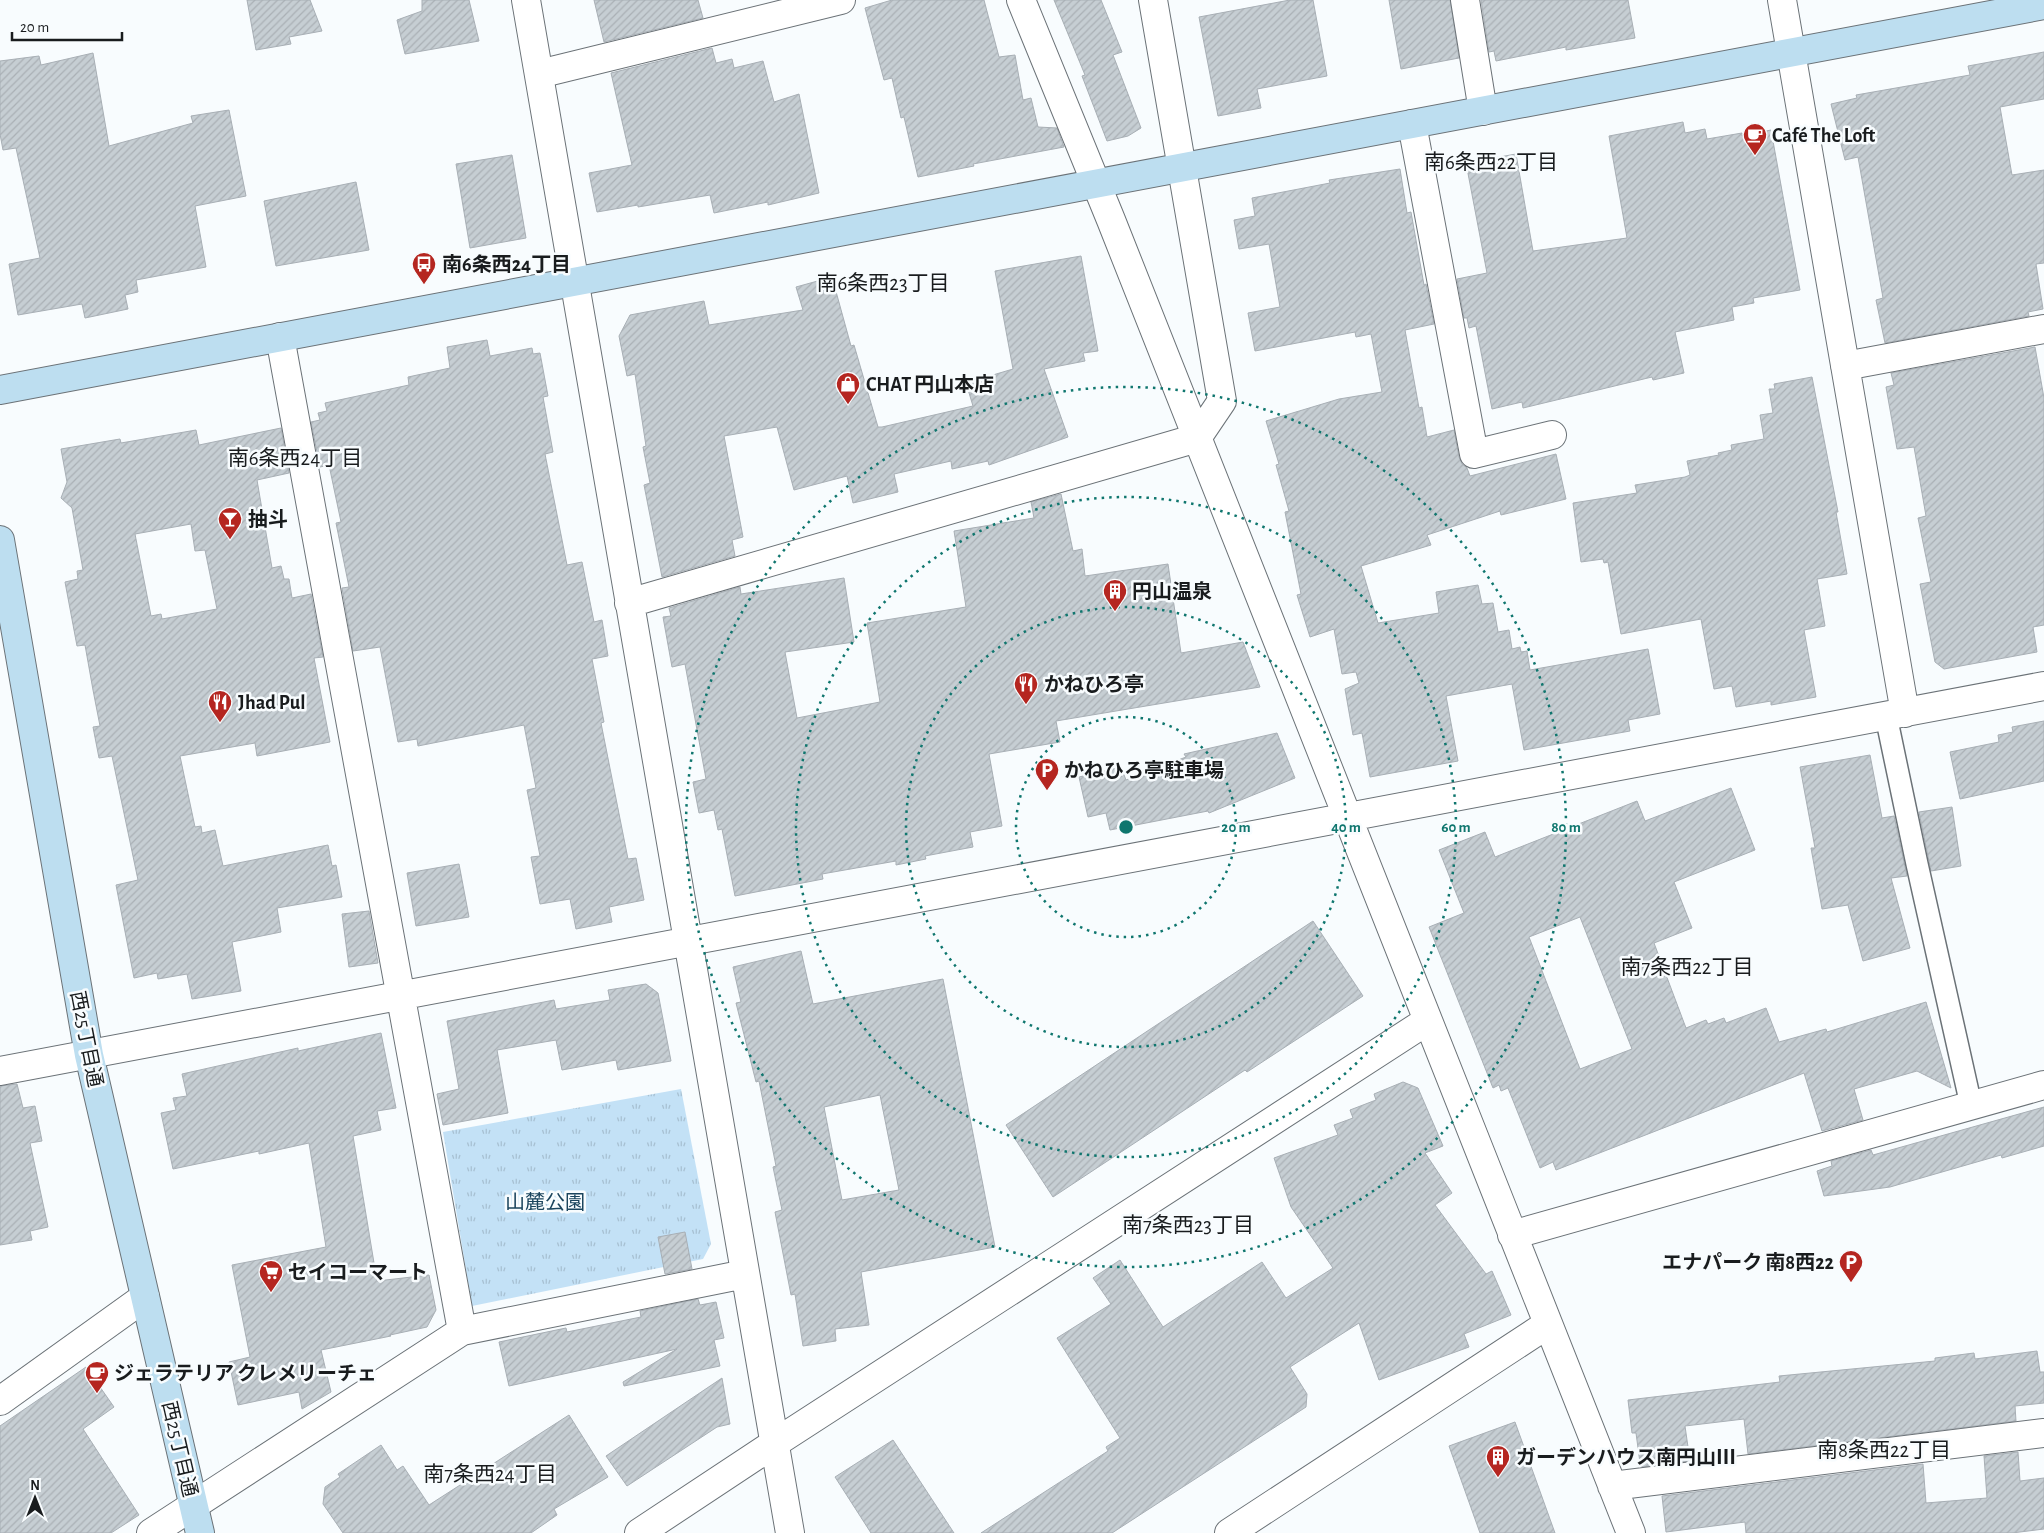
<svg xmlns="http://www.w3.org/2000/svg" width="2044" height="1533" font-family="'Alegreya Sans','Noto Sans JP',sans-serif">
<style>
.grass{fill:url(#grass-tufts)}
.building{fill:url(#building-hatch);stroke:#a8afb5;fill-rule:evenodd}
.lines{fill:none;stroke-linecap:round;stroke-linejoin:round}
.lane-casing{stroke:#6b7277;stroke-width:24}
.street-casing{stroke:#6b7277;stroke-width:30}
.secondary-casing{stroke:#6b7277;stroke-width:30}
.lane{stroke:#fff;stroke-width:21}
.street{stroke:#fff;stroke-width:28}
.secondary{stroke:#bddef0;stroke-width:28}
.ring{fill:none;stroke:#0f766e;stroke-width:2.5;stroke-dasharray:2.5 5}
.labels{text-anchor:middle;stroke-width:5;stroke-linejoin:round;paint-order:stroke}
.poi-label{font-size:20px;font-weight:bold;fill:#191c1e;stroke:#f8fcfe;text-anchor:start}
.street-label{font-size:20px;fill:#191c1e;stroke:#f8fcfe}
.park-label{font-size:20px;fill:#1a445d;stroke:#f8fcfe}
.neighbourhood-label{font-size:21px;fill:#191c1e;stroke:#f8fcfe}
.centre{fill:#0f766e;stroke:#f8fcfe;stroke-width:2.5}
.ring-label{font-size:15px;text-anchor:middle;font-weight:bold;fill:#0f766e;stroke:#f8fcfe;stroke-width:5;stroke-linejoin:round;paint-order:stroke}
</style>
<defs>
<pattern id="grass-tufts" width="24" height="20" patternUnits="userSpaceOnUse" patternTransform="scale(1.25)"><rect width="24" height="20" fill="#c3e1f6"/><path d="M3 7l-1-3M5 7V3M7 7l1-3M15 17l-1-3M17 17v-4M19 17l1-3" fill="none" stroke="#a7c0d2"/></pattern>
<pattern id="building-hatch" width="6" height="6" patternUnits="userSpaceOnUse" patternTransform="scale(1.25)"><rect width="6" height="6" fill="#c6ced3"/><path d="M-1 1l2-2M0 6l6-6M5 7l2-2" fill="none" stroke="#aab0b5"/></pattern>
</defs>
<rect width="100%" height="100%" fill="#f8fcfe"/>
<path class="grass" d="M681,1089l30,155 -8,15 -231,47 -29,-174z"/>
<path class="building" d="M247,0h63l12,31 -33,6 2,7 -35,6z
M422,0h47l10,41 -74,13 -8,-34 25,-9z
M594,0h104l5,18 -99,24z
M892,0h92l15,57 16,-2 8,45 8,-2 7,29 19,1 7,19 -91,17 1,2 -56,11 -14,-60 -3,1 -9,-40 -8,2 -19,-72z
M1054,0h47l21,52 -9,3 28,73 -13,8 -21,5 -25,-65 3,-1z
M1290,0h23l14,76 -70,13 4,19 -43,8 -19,-99z
M1389,0h61l9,58 -58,11z
M1481,0h147l7,38 -69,12v-3l-70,14 -2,-10 -5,1z
M712,48l4,15 16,-4 2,9 29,-7 11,41 25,-8 20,99 -51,12v-3l-54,11 -4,-18 -72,12v-2l-41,7 -8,-39 43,-8 -21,-92z
M2044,52v47l-44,8 12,68 32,-5v93l-8,1 7,45 -15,3 1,4 -144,27 -9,-43 7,-2 -25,-141 -13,3 -14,-56 26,-6 -1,-3 114,-20 -2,-9z
M93,53l16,93 84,-23 -2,-7 38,-6 17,86 -51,10 11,61 -70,13 2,12 -13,3 3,14 -43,9 -3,-14 -64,11 -9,-51 31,-6 -24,-110 -13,2 -3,-16v-73l39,-5 2,9z
M1683,122l2,11 20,-4 2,10 35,-6v3l29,-6 29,160 -47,8 1,5 -22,4 2,13 -59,12 9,41 -31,7 -1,-3 -129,31 -1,-6 -30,7 -16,-83 -7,2 -2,-10h-3l-7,-39 30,-6 -21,-110 50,-9 17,97 94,-13 -18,-102z
M512,155l14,83 -56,10 -14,-84z
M1400,169l7,44 4,-1 13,73 2,-1 8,40 -29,6 14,78 3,-1 5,30 27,-7 5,27 3,7 5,4 3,8 86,-22 10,45 -65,16 -1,-4 -73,24 4,10 -70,21 17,57 61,-10 -3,-21 42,-7 4,19 11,-1 5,29 11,-2 3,19 8,-2 1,5 6,-1 3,19 118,-21 12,65 -32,6 2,11 -106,19 -12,-66 -66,12 12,65 -88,16 -8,-44 -9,2 -8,-46 14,-6 -3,-11 -14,2 -8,-45 -24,8 -13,-42 4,-1 -16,-82 4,-1 -13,-46 3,-1 -13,-43 73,-22 43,-7 -11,-58 -15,3 -1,-5 -100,19 -7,-38 32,-6 -11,-63 -30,5 -5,-29 21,-4 -3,-18 78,-15 -1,-3z
M356,182l13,68 -93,16 -12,-65z
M1081,256l17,95 -15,2 2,8 -41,8 24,68 -79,28 -1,-4 -36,8 -1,-8 -57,13 4,18 -45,11 -6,-27 -53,14 -17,-63 -53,9 19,101 -11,3 3,16 -73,21 -18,-92 6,-2 -7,-36 3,-1 -11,-72 -8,2 -8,-40 11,-21 74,-14 5,24 94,-15 -7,-23 36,-10 19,69 3,-1 24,82h4l91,-21 -7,-23 47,-14 -18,-98z
M487,340l3,16 42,-8 1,6 7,-1 8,43 -5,1 10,55 -8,2 22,111 15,-3 12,60 8,-2 6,36 -16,3 12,63 -3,1 27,136 8,-1 8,42 -35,7 3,15 -36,7 -6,-30 -30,5 -9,-47 9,-1 -13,-66 9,-2 -12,-63 -106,21 -1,-7 -19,3 -18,-95 -27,4 -11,-63 7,-1 -13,-64 5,-1 -12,-57 -9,2 -9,-45 9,-2 -2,-7 9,-2 -2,-8 84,-18 -1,-8 42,-9 -3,-21z
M2035,347l9,51v227l-11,2 4,25 -93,17 -9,-7 -15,-78 11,-2 -13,-64 8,-2 -12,-69 -17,2 -11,-62 8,-2 -3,-12z
M1812,377l26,135h-2l11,62 -30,5 8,47 -21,4 12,67 -45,8v-4l-35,6 -4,-21 -18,3 -13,-70 -80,15 -13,-72 -4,1 -1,-4 -22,3 -8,-59 64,-10 -2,-8 50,-8 5,-2 -3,-14 32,-6 -1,-2 14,-3 -1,-5 33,-6 -4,-24 13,-2 -4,-24h6l-1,-5z
M281,428l8,45 -32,7 15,88 9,-2 3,13h5l3,19 19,-4 12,63 -9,1 16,84 -73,14 -2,-13 -75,13 15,71 6,-1 1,7 13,-3 8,36 105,-21 4,21 4,-1 6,32 -65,11 4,24 -49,10 9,49 -49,8 -5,-25 -29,5 -1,-6 -23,5 -18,-93 22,-5 -26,-124 -13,2 -6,-31 7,-1 -7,-36 -8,-45 -8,1 -12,-64 13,-3 -1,-8 6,-1 -11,-62 -11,-10 6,-16 -6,-33 59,-10 1,4 75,-13 3,15zM191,524l4,27 10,-1 12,59 -55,10 -1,-5 -10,2 -16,-82z
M1061,494l12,57 9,-2 3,27 83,-12 13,89 62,-11 17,45 -204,34 4,21 -71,12 13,72 -32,6 3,15 -48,9 1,3 -30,6v-4l-74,13 1,5 -88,17 -13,-67 -4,1 -4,-20 -15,3 -6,-31 13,-3 -21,-115 -13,3 -9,-50 8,-1 -2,-8 71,-21 1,7 103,-16 10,64 -69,10 12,66 83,-16 -13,-79 99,-16 -12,-76 80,-13 -3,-16z
M2044,721v60l-84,18 -10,-47 49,-10 -1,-7 15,-3 -1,-5z
M1277,733l18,45 -86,35 -1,-2 -98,19 -4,-17 -18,4 -9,-40 42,-10 5,13 60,-23 -2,-3z
M1870,755l12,63 12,-2 13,60 -16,2 19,70 -47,13 -15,-56 -26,4 -11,-61h4l-15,-81z
M1731,788l24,62 -81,32 18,46 -38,15 32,85 20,-8 2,4 16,-6 2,5 40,-15 13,34 47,-13 1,3 99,-30 25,86 -34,-17 -63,18 9,31 -41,11 -18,-58 -248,97 -3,-8 -13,6 -32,-80 -7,3 -2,-6 -6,3 -64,-161 35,-14 -25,-63 46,-18 10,25 142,-56 8,20zM1580,917l52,132 -52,20 -51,-132z
M1952,807l9,59 -30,5 -12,-59z
M459,864l10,53 -53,9 -9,-53z
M369,911l9,52 -29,4 -7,-53z
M1313,921l50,75 -116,76 -2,-2 -192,127 -47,-72z
M801,951l12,53 130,-25 52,268 -134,25 8,53 -34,4 1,12 -33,5 -8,-52 -4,1 -16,-83 7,-2 -9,-43 3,-1 -17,-85 -3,1 -20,-79 5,-1 -8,-35zM880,1095l19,95 -57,10 -18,-93z
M646,984l12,9 13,68 -53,9 -2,-10 -54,10 -6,-30 -59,10 11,63 -65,12 -6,-31 22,-5 -12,-68 107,-21 2,9 54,-9 -2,-10z
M381,1033l15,75 -19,3 4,19 -28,6 24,145 52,-6 7,35 -9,17 -37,8 1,1 -70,14 10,42 -29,17 -3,-17 -61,13 -9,-43 21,-5 -18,-92 94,-18 -17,-104 -50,11v-3l-86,18 -12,-56 15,-3 -3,-12 14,-2 -5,-22 116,-26v3z
M1403,1082l15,6 25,58 -18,7 27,40 -17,12 51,69 6,-3 19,44 -47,19 5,13 -90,33 -20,-57 -69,44 17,27 -1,13 -194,126h-131l127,-82 -2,-4 14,-9 -63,-100 54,-34 -18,-26 27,-18 43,67 99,-65 24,36 47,-30 -42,-61 -17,-49 64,-23 -4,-10 19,-7 -3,-8 26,-10 -2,-6z
M17,1084l6,24 12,-2 7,35 -12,2 18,84 -18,4 2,9 -32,5v-159z
M2044,1107v39l-42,12 -1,-3 -111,32 -66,9 -7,-25 15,-5 -1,-5 40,-11 2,5z
M685,1232l7,37 -27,5 -7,-37z
M698,1299l2,6 16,-3 8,36 -10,2 6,26 -96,20 -1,-4 54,-33 -168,37 -10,-44 67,-14 1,4 74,-15 -1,-6z
M2037,1351l3,21h4v31l-29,3 1,15 -268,33 -4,-35 -59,7 5,35 -48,6 -2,-4 -4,-30h-4l-4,-33 152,-18 -1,-6 156,-15v-3l39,-5 1,6z
M86,1367l28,40 -31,22 56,86 -28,18h-111v-107z
M722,1378l8,46 -13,3 -90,59 -21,-30z
M569,1415l39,62 -54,32 3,6 -26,18h-188l-20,-29 2,-17 15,-10 -2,-3 43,-29 16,25 6,-4 26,39z
M1515,1422l40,111h-75l-31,-87z
M893,1440l61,93h-83l-36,-56z
M2018,1452l2,29 24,-3v51l-32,4h-266l-1,-11 -79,10 -4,-36 261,-32 3,39 61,-5 -3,-42z"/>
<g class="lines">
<g class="lane-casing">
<path id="lane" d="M1886,716l31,148 54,241"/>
</g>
<g class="street-casing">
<path id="street" d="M526,0l264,1533
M1021,0l90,220 520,1313
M1465,0l18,111
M1782,0l123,713
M539,74l302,-74
M1412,124l62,330 78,-19
M280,337l182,994
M1845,366l199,-37
M629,603l568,-165 25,-37 -69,-401
M0,1071l2044,-385
M1512,1235l532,-150
M0,1401l145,-104
M1612,1486l432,-53
M151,1533l311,-202 283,-57
M639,1533l136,-90 652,-422
M1229,1533l319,-209"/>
</g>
<g class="secondary-casing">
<path id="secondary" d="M0,390l2044,-385
M0,540l89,515 111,478"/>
</g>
<use href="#lane" class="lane"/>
<use href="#street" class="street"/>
<use href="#secondary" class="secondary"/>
</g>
<g class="ring">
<circle cx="1126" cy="827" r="110"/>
<circle cx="1126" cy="827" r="220"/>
<circle cx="1126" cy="827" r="330"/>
<circle cx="1126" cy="827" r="440"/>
</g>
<defs>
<g id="cafe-pin" transform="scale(1.25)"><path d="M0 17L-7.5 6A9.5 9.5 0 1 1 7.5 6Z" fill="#b52620" stroke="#f8fcfe"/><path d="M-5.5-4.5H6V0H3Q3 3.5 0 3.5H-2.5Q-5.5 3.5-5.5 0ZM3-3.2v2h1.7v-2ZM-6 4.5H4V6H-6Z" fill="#fff"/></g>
<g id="bus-pin" transform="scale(1.25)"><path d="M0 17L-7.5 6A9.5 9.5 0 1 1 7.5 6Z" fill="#b52620" stroke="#f8fcfe"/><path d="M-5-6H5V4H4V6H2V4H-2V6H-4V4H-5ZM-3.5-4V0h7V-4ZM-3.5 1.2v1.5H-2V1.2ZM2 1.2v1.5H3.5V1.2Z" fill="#fff"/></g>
<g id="shop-pin" transform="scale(1.25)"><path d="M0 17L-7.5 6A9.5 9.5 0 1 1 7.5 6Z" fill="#b52620" stroke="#f8fcfe"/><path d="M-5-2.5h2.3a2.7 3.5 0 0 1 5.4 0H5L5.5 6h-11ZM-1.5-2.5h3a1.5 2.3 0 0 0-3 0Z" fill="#fff"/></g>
<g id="bar-pin" transform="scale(1.25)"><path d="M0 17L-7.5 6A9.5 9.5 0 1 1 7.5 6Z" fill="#b52620" stroke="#f8fcfe"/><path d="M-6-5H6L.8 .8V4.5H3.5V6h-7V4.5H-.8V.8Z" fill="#fff"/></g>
<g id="building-pin" transform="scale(1.25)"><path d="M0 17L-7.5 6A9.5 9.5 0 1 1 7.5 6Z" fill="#b52620" stroke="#f8fcfe"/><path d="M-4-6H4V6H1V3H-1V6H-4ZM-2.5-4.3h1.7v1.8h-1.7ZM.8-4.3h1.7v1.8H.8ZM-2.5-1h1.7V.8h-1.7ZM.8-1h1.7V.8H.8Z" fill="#fff"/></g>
<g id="restaurant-pin" transform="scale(1.25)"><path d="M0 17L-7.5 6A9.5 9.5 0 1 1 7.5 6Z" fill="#b52620" stroke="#f8fcfe"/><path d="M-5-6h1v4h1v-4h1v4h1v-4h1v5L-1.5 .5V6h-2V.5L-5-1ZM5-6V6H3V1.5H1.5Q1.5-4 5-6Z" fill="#fff"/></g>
<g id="parking-pin" transform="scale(1.25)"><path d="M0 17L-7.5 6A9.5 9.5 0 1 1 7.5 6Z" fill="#b52620" stroke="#f8fcfe"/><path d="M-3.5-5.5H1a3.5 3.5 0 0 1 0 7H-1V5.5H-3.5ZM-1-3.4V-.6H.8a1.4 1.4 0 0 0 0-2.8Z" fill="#fff"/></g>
<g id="supermarket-pin" transform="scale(1.25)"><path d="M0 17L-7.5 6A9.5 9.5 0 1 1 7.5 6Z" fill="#b52620" stroke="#f8fcfe"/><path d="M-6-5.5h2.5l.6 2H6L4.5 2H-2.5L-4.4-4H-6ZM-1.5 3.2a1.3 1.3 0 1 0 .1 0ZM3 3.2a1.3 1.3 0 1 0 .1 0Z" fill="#fff"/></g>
</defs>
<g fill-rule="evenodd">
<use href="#cafe-pin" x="1755" y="135"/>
<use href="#bus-pin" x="424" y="264"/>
<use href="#shop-pin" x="848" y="384"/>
<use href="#bar-pin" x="230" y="519"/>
<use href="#building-pin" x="1115" y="591"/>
<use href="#restaurant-pin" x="1026" y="684"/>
<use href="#restaurant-pin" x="220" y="702"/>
<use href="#parking-pin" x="1047" y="770"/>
<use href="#parking-pin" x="1851" y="1262"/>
<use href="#supermarket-pin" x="271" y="1272"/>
<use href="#cafe-pin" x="97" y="1373"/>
<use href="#building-pin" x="1498" y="1457"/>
</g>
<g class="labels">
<g class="poi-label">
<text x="1772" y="142">Café The Loft</text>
<text x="442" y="271">南6条西24丁目</text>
<text x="866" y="391">CHAT 円山本店</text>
<text x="248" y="526">抽斗</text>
<text x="1132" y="598">円山温泉</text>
<text x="1044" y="691">かねひろ亭</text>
<text x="238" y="709">Jhad Pul</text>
<text x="1064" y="777">かねひろ亭駐車場</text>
<text x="1834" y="1269" text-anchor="end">エナパーク 南8西22</text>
<text x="288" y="1279">セイコーマート</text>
<text x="114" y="1380">ジェラテリア クレメリーチェ</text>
<text x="1516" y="1464">ガーデンハウス南円山Ⅲ</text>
</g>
<g class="street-label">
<text transform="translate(87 1039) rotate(79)" y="7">西25丁目通</text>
<text transform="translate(180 1449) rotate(77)" y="7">西25丁目通</text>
</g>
<g class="park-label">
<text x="545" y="1209">山麓公園</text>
</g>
<g class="neighbourhood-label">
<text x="1491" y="169">南6条西22丁目</text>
<text x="883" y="290">南6条西23丁目</text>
<text x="295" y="465">南6条西24丁目</text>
<text x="1687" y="974">南7条西22丁目</text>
<text x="1188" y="1232">南7条西23丁目</text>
<text x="1884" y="1457">南8条西22丁目</text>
<text x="490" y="1481">南7条西24丁目</text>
</g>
</g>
<circle cx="1126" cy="827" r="8" class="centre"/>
<g class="ring-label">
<text x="1236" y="832">20 m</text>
<text x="1346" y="832">40 m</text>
<text x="1456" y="832">60 m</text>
<text x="1566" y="832">80 m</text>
</g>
<g transform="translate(35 1498)" stroke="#f8fcfe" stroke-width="4" paint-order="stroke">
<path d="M0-4L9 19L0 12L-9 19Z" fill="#191c1e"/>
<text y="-8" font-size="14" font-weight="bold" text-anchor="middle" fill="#191c1e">N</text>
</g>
<path d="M12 32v8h110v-8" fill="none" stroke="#191c1e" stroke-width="2.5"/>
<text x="20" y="32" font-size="15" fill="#191c1e" stroke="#f8fcfe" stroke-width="4" paint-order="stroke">20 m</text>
</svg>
